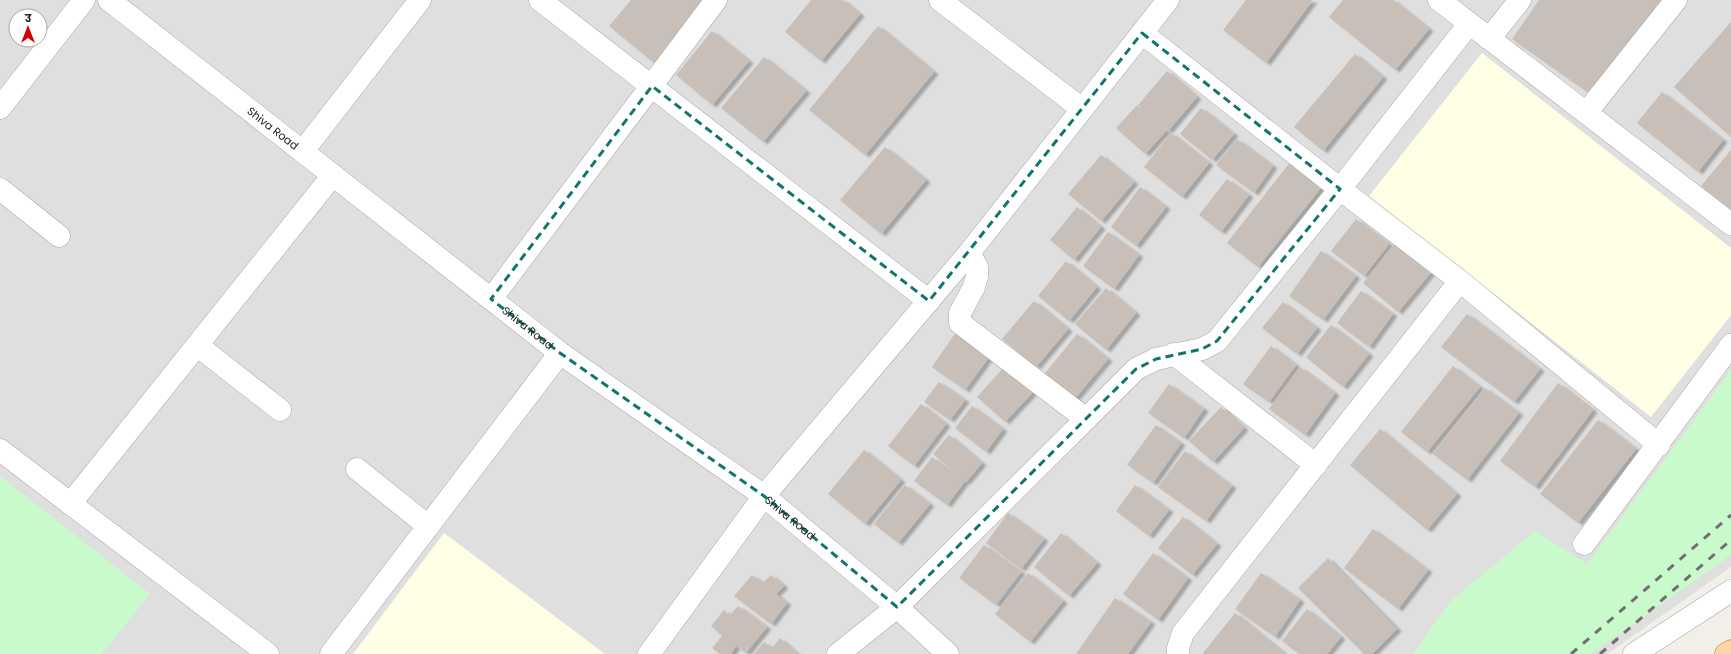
<svg xmlns="http://www.w3.org/2000/svg" width="1731" height="654" font-family="Poppins,'Noto Sans Devanagari',sans-serif">
<style>
.residential{fill:#e0dfdf;fill-rule:evenodd}
.education{fill:#ffffe5}
.park{fill:#c8facc}
.building{fill:#c7bfb8;filter:url(#shadow)}
.lines{fill:none;stroke-linecap:round;stroke-linejoin:round}
.minor-casing{stroke:#a9a9a9;stroke-width:23}
.tertiary-casing{stroke:#a9a9a9;stroke-width:23}
.primary-casing{stroke:#a06b00;stroke-width:23}
.minor{stroke:#fff;stroke-width:22}
.tertiary{stroke:#fff;stroke-width:22}
.primary{stroke:#fcd6a4;stroke-width:22}
.rail{stroke:#707070;stroke-width:3;stroke-dasharray:8 8;stroke-linecap:butt}
.marked{fill:none;stroke:#0f766e;stroke-width:3;stroke-dasharray:8 5;stroke-linejoin:round}
.labels{text-anchor:middle;stroke-width:3.5;stroke-linejoin:round;paint-order:stroke}
.street-label{font-size:11px;fill:#222;stroke:#fff}
</style>
<defs>
<filter id="shadow"><feDropShadow dx="4.5" dy="2.5" stdDeviation="1" flood-color="#0004"/></filter>
</defs>
<rect width="100%" height="100%" fill="#f2efe9"/>
<path class="residential" d="M0,0h1731v567l-124,87h-1607zM16,16h24v24h-24z"/>
<path class="education" d="M1482,53l249,195v67l-80,102 -282,-221z
M444,533l161,121h-252z"/>
<path class="park" d="M1731,370v185l-140,99h-178l37,-52 85,-71 52,33z
M0,476l150,118 -48,60h-102z"/>
<path class="building" d="M631,0h76l-53,63 -45,-37z
M811,0h32l17,14 -39,47 -36,-29z
M1246,0h67l-47,63 -43,-33z
M1343,0h50l36,29 -34,41 -66,-53z
M1539,0h123l-69,96 -81,-57z
M1731,22v115l-57,-50z
M878,26l56,46 -69,83 -56,-45z
M712,31l37,30 -37,44 -36,-30z
M1355,54l28,23 -60,74 -29,-24z
M764,57l42,34 -43,51 -42,-34z
M1167,71l30,26 -29,34 -30,-26z
M1662,92l61,48 -25,32 -61,-49z
M1137,105l29,26 -21,23 -29,-26z
M1201,108l33,26 -22,26 -32,-26z
M1171,133l38,30 -27,34 -38,-30z
M1237,139l36,27 -19,27 -38,-28z
M885,147l41,33 -45,54 -41,-34z
M1731,150v60l-30,-24z
M1101,155l33,27 -33,39 -33,-27z
M1291,161l32,24 -65,82 -31,-24z
M1227,179l22,16 -28,37 -22,-17z
M1140,187l26,20 -30,39 -25,-19z
M1077,207l24,20 -27,33 -24,-20z
M1356,219l33,25 -25,32 -33,-25z
M1108,232l31,23 -25,34 -31,-23z
M1397,241l36,29 -35,42 -35,-29z
M1321,251l35,25 -33,44 -34,-24z
M1066,261l31,26 -28,34 -31,-25z
M1106,288l30,25 -30,37 -31,-26z
M1361,291l32,23 -24,33 -32,-24z
M1034,301l34,28 -32,38 -34,-28z
M1283,302l34,26 -20,26 -35,-26z
M1467,314l73,55 -26,33 -73,-55z
M1331,325l38,29 -26,33 -37,-30z
M958,329l34,24 -27,37 -33,-23z
M1077,334l31,25 -36,43 -30,-25z
M1271,346l25,19 -27,37 -26,-18z
M1005,366l28,26 -28,30 -28,-25z
M1453,366l27,21 -53,65 -26,-20z
M1300,367l35,26 -30,42 -36,-26z
M939,382l26,18 -15,20 -26,-18z
M1558,383l35,27 -58,77 -35,-26z
M1169,384l35,25 -20,29 -36,-25z
M1485,388l34,25 -52,67 -34,-26z
M921,404l25,20 -32,42 -26,-20z
M972,406l31,23 -17,23 -31,-24z
M1221,407l23,21 -31,34 -24,-21z
M1598,420l38,29 -58,74 -38,-29z
M1156,425l25,18 -28,40 -26,-18z
M1380,429l77,65 -30,36 -77,-65z
M949,435l33,28 -16,19 -33,-28z
M864,450l37,30 -36,44 -37,-30z
M1185,451l47,35 -26,35 -48,-34z
M932,457l33,24 -18,24 -33,-24z
M905,485l25,19 -32,39 -24,-19z
M1135,485l34,25 -20,26 -33,-25z
M1008,513l36,26 -23,30 -35,-26z
M1183,517l34,27 -25,31 -34,-27z
M1373,529l55,41 -30,39 -54,-41z
M1061,533l36,30 -28,33 -35,-29z
M984,545l37,27 -25,33 -37,-27z
M1153,553l35,25 -30,42 -35,-26z
M1328,558l69,71 -25,25h-8l-66,-66z
M1028,573l35,28 -33,41 -35,-28z
M1261,573l39,27 -25,37 -40,-28z
M752,575l11,8 8,-8 13,11 -8,8 11,9 -16,21 -37,-28z
M1115,598l36,24 -23,32h-52z
M738,606l29,21 -21,26 -10,-7 -5,8h-11l-8,-6 10,-12 -11,-10 13,-16 5,6z
M1307,609l34,28 -14,17h-28l-17,-13z
M1235,613l50,41h-81l-1,-1z
M780,638l17,16h-43l10,-12 8,6z"/>
<g class="lines">
<g class="minor-casing">
<path id="minor" d="M540,0l389,301
M940,0l142,109
M1439,0l292,224
M1142,33l198,156 120,92 199,164
M1489,39l31,-39
M1586,113l90,-113
M303,151l117,-151
M0,189l59,47
M969,253l8,14v9l-3,11 -14,26v10l126,96
M491,299l225,-299
M197,345l83,65
M1174,354l142,111
M0,450l268,204
M357,469l71,57
M70,504l263,-329
M1584,544l147,-199
M331,654l229,-301
M649,654l115,-158 205,-243 199,-253
M838,654l59,-47 239,-238 20,-10 46,-10 15,-8 123,-152 129,-165
M1178,654v-6l5,-15 277,-352
M1634,654l97,-63"/>
</g>
<g class="tertiary-casing">
<g id="tertiary">
<path id="s1" d="M109,0l451,353 204,143 133,111 51,47"/>
<path d="M0,108l84,-108"/>
</g>
</g>
<g class="primary-casing">
<path id="primary" d="M1726,654l5,-3"/>
</g>
<use href="#minor" class="minor"/>
<use href="#tertiary" class="tertiary"/>
<use href="#primary" class="primary"/>
<path class="rail" d="M1571,654l160,-139
M1600,654l131,-114"/>
</g>
<path class="marked" d="M1142,33l198,156 -123,152 -15,8 -46,10 -20,10 -239,238 -133,-111 -204,-143 -69,-54 161,-213 277,215z"/>
<g class="labels">
<g class="street-label">
<text dy="4" stroke="none"><textPath href="#s1" startOffset="208">Shiva Road</textPath></text>
<text dy="4" stroke="none"><textPath href="#s1" startOffset="532">Shiva Road</textPath></text>
<text dy="4" stroke="none"><textPath href="#s1" startOffset="856">Shiva Road</textPath></text>
</g>
</g>
<g transform="translate(28 28)"><circle r="19" fill="#ffffff" stroke="#a7a7a7"/>
<path d="M0-3L7 15L0 10L-7 15Z" fill="#d40000"/>
<text y="-6" font-size="11" font-weight="bold" text-anchor="middle" fill="#222222">उ</text>
</g>
</svg>
